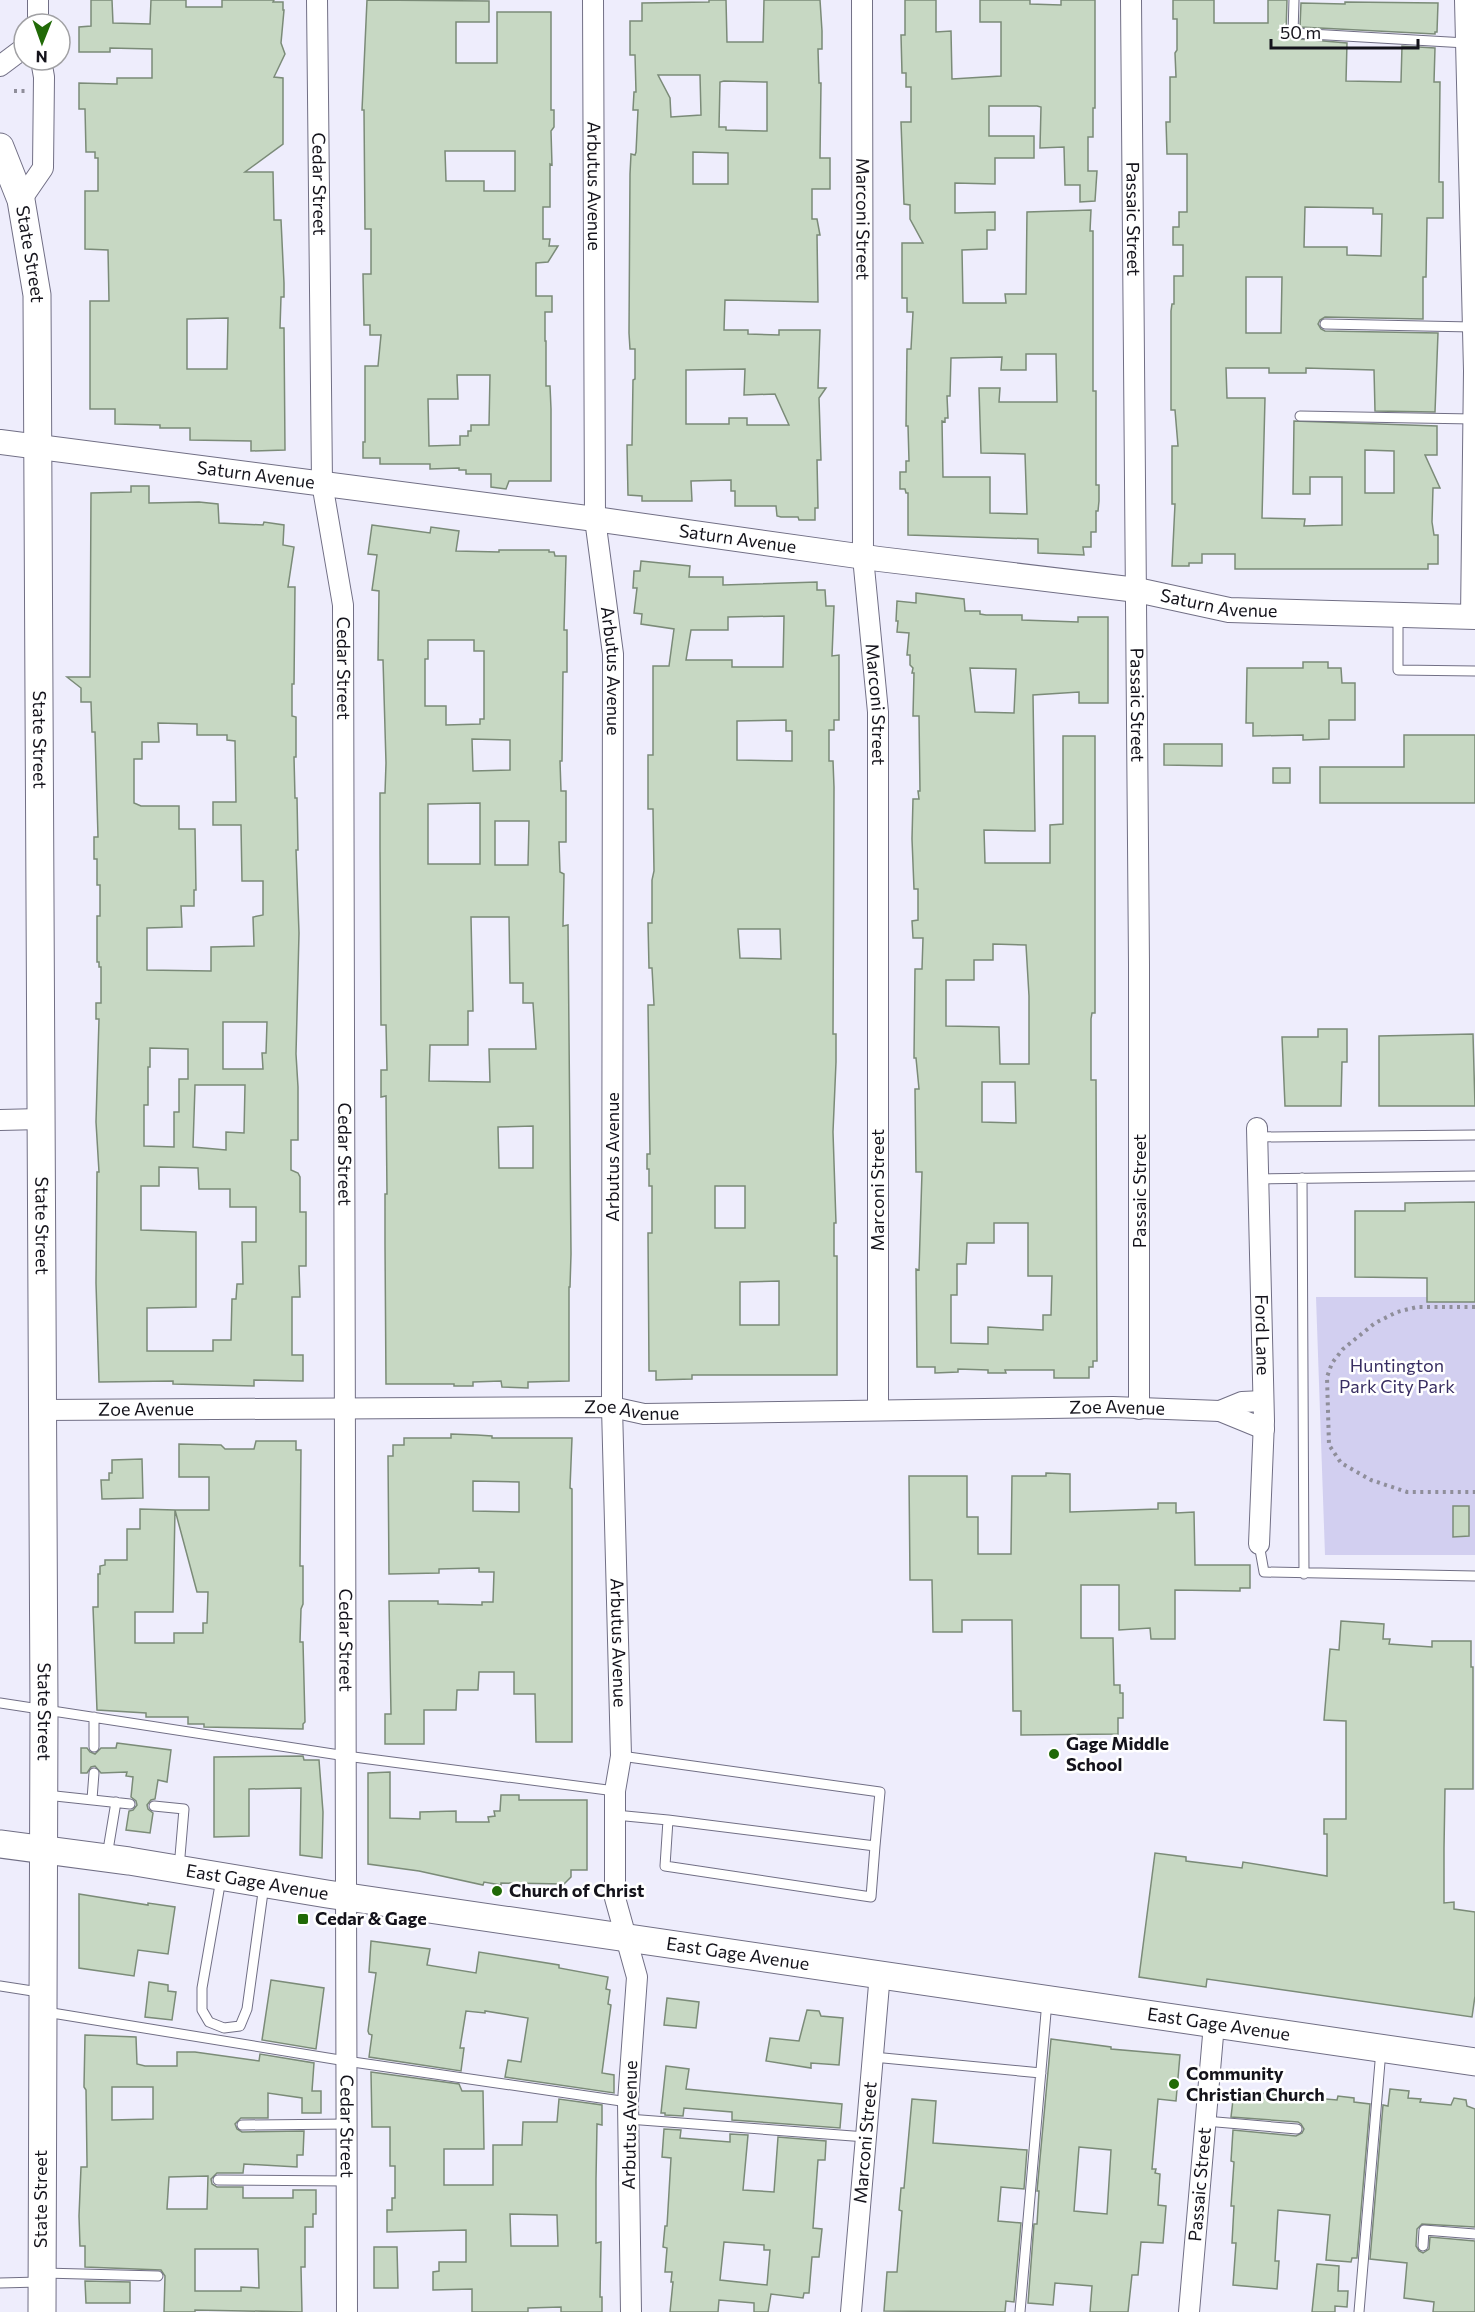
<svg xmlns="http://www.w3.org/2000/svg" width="1475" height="2312" font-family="Commissioner,sans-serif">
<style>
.green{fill:#d2cff0}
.building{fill:#c7d8c3;stroke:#7b8b78;stroke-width:1.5;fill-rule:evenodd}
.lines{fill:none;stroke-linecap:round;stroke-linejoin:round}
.service-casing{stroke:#716f85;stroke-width:11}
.minor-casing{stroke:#716f85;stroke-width:22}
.tertiary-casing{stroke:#716f85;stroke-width:26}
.secondary-casing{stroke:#716f85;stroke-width:29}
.path{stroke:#8f8e9a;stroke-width:4;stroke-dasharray:3 4.5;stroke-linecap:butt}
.service{stroke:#fff;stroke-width:9}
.minor{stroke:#fff;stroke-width:20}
.tertiary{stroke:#fff;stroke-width:24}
.secondary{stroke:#fff;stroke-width:27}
.poi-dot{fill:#216a07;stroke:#fff;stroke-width:2}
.labels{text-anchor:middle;stroke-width:5;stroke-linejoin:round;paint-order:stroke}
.street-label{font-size:18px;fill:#14131b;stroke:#fff}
.park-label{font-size:18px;fill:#372d61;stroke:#fff}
.poi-label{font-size:18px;font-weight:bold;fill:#14131b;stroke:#fff;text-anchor:start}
</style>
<rect width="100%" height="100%" fill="#eeedfc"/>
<path class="green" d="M1316,1297h159v258h-150z"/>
<path class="building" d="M91,0h21l1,23 37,1 1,-24h35v7h36v-7h52l-1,2h10v8h1l-3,33 4,11 -11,23 9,1v66l-38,28h28l1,48h7l3,63v14h-3l-1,31h4l1,122 -34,1v-10l-61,-1v-12h-30v-3l-45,-1v-15h-25v-108h19l-1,-51 -23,-1v-58h13v-33h-3v-6h-9l-1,-43h-6v-26l38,1v-6h35v-29l-42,-1v4h-31v-25l12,-1zM228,318l-1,51h-40v-50z
M367,0l122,1v21h-33v41h41v-51h54v98h3v17l-3,4 1,34 -2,-1v43h-7v32h7l-1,7h9l-10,16 -12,1v33h16v16h-7v29h1v45h4l1,23v72h-42l-3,8 -15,-2v-13h-25v-4h-7v-2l-29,1v-5h-50v-6h-17v-16h2v-76h13l3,-31h-11v-10h-6l-1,-51h8v-45h-6l-1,-119h-2zM445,151h70v40h-31v-10h-38zM457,375h33l-1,50h-18v6h-3v5h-8v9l-31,1 -1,-47h30z
M709,0h17l1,42h36l1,-42h56l2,31v18h-4l1,34h2l-1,75h10v31h-18v30h5l3,16h-3l1,67 -93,-2 -1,30h24v4l31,1v-5h41l-2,58h8l-7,10 2,62h-4l1,48h-3v12h-16l-1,-3h-17l-4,-1 -1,-10h-41v-15h-4v-11l-40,1 1,20h-50v-5l-14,-1 -1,-50h5l1,-65 2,-1v-30h-5l-1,-16 1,-159 1,-20 4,1 1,-3 2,-42h-5l1,-18h2l-1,-37h-5v-34h12v-18l67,-1zM658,75h42l1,40 -30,2 -1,-19zM724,81l43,1v49l-41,-1v-3h-7l1,-45zM693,152l35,1v31h-35zM745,369l-1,26 31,-1 14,31h-42v-7h-18v6h-43v-54z
M905,0h31v32l15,-1 1,48 49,-3v-54h-21v-22h50v4l31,1v-5h34v108h-2v29h-5v34h9l-2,30 -15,1v-17h-15l-1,-38 -24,1 1,-41 -4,-1h-48v30h45v22h-39v26l-40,-1v30l40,-1v18h-8v19l-25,1 1,53h43l-1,-9h21l1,-82 64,-2 -1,21h3v160h3v94h3v16l-1,10h-2v21h-5v15h-8l1,8 -46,-2v-14l-130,-4v-42h-2l-1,-4h-5v-17h6v-11h3l-1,-35h-2l1,-77h4l2,-37h-6v-14h-5v-55h21l-13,-24v-14l-6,-1 -3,-82h10v-35h-5v-14h-4l-1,-38h4zM1026,354h30l1,48h-58l1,-14h-21l2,65 44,1 2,60 -37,-1v-36h-47l-1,-56 3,1v-4h3l-1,-22h3l1,-38 51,-1 -1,13h25z
M1173,0h41v23h54v-23h19l-1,33 3,5 58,5 -1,38 55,1 1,-36 33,2 -1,34h6l-1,100h4v36h-16l-1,59h-3v42l-98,-2 -5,3 -2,4 3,5 4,2 113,2 -3,79 -60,-1 -1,-41 -68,-2v5h-37v-5h-43l1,30h38l-3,120 43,1 -1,7 38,-1v-48h-32v17h-17l1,-73 143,5v29h-12l15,33h-7l-1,34 2,13h4v29h-10v5h-193v-15h-33v9h-13v3h-17l3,-62h-3v-58h6l-3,-36h-4v-99l1,-7h2v-28h9v-31h-10v-18h6v-15h8v-58h-20l-1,-32h4v-45h6l-1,-24 2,-3v-31h-4zM1305,207l68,1v6h9l-1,42 -34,-1v-8h-43zM1246,277h36l-1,56h-35zM1365,450l29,1v42h-29z
M1345,2l93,1 -1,29h-2v2l-135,-7 1,-24 44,1z
M131,486h18v17l50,-1 19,2 1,19 44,2 1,-3 20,3 -1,20 11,2 -6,40h7l-1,97h-2v32l4,1v40h-2l1,41h2l1,52h-2l3,83 -3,121 2,33v53h-7v30l7,3 2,4v35h6v54h-7l1,31h-8v58h11v26l-49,-1v6l-81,-2v-3l-74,1 -3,-99 1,-111h2l-3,-50 3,-103h-3v-16h5v-36h-2v-5h-2v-46h3v-31h-3v-26h-3v-22h4l-3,-105h-3l-1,-30h-10v-14l-14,-11h23l1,-184 40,-1zM158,723l39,1v11h30v5l8,1 1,61h-23v23h28l1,56h21v34l-10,2 1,29 -43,1v24l-64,-1v-42l35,-1 -1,-21h13v-16h2l-1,-61h-16v-23h-38l-7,-3v-44h8v-17h17zM223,1022h44l-1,31h-4l1,16h-40zM150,1048l38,1v30h-9v33h-5v35l-30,-1v-41h4v-38h2zM195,1085h50l-1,48 -18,-1v18l-33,-3zM159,1167l39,1 1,21h31v18h26v35h-14l1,42h-6l-1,15h-4l-1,41h-18v11h-66v-43l49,-1v-75l-55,-2v-44h18z
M372,525l58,8 1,-6 28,4 -3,20 43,1v-2h50v2h5l1,4h11l-2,74h3v42h-4l-1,89h-2l1,30h5v51h-7l1,30 4,2 -1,52 5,-1 3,329 -1,33h-1v94l-41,1v6l-26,-1 -1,-6 -28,1v4h-19v-2h-68l-1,-140v-50h2l-1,-98 -5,1v-27h6l-1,-45h-5l-1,-177v-55h5l1,-30 -3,-103h-5l1,-69 -7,-1 5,-35 -9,-1zM428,640h46v11h10v68h-4v5l-34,1v-19h-21v-47h3zM472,739l38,1v30l-37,1zM480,803v61h-52v-60zM495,821h34l-1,44h-33zM471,917h38l1,66h13v20h10l3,46h-47l1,33 -61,-1 1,-36h38v-34h5zM533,1126v42h-34l-1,-41z
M641,561l49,5 -1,11h34v8l94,-3v8h8l1,16h8l-2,50 7,-1v65h-5v10h-5v31h4l1,26 -1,247h3v28l-3,70 3,91h-2v33h3v119h-145v4l-36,1v-9h-7l-1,-138h4v-47h-3v-17h-2v-15h3l-2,-149h6l-2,-37h-3l-1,-45h4v-43l2,-9 -1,-62h-5v-54h5v-89h16l5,-37 -33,-5 1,-10 -8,-1 3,-25h-4l1,-17h6zM784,616l-1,51h-51v-7h-46l5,-30h37v-13zM786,720v11h6v30l-55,-1v-39zM738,929h42l1,30 -41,-1zM715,1186h30v42h-30zM779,1281v44h-39v-43z
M916,593l48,6 1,12h15v3l6,1h36v5l56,2v-5h30v86h-29v-11l-46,3 2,136 -51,-1 1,33h65v-38l13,-1v-88h32v277h-3l-1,6v61h5l1,281h-4v6h-4v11h-35v-8h-49l1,3h-18v-3l-30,-1v3l-23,1v-6h-18l-1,-98 3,1 3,-98h-6l-1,-83h4l-3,-31h-2l1,-89h7l1,-31h-10l-1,-17 6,-1v-31h-4l-2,-50 1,-40h6l-1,-8h2l-1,-75h-6l1,-43h-2l1,-5 -3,-3v-10h-3l2,-22 -12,-1 1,-11h-2l1,-20 19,2zM970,668l46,1 -2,44 -39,-1zM993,944l33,1 3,51v68h-29l-1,-37 -53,-1v-46h28v-20h19zM982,1082h33l1,41 -34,-1zM994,1223h34v53h24l-1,39h-8v15l-55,-3v17l-37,-1v-48h6v-31h9l1,-21h27z
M1303,662h25v6h13l1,15h13v37h-26v19l-26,1v-5l-50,1v-13h-7l1,-55h56z
M1404,735h71v68h-155v-36h84z
M1164,744h58v22l-58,-1z
M1273,768h17v15h-17z
M1318,1029h29v33h-5l-1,44h-56l-3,-69h36z
M1473,1034l2,72h-96v-70z
M1475,1202v100h-48v-24l-72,-1v-66h50v-8z
M451,1434l26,1 15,1v2h80l-2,50 2,1v253h-36l-1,-48h-21v-22h-35l-1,18h-21l-1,20h-32v34h-39v-30h6l-2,-113h49v3l44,1v-3h11l1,-30h-15v-4l-40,1v4l-50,1 -1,-118h5v-11h11v-7h47zM473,1481l46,1v30l-46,-1z
M256,1441h40v9h5l-1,116h3v38l-2,5 -1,33h3l2,80 -2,2v5l-99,-2v-3h-16v-7h-42v-4l-49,-3 -4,-103h5v-33h2v-8l5,-1v-5h22v-31h13v-20l35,1 -2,102h-38v31h39v-10h29v-10h4l1,-31h-11l-22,-82h34v-33h-30v-33l42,1 4,4h29z
M142,1459l1,39 -41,1 -1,-19h8v-7h3v-13z
M1046,1473l24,1v38l88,-3v-6h18v10l18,-1 1,53h55v23h-10v3l-65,-1v49h-24l-1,-11 -31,2v-45h-38v53h32l1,47h6v8h3v25h-5v16l-97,1v-24h-8l-1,-91h-50v12h-29l-1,-52h-22l-1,-104h58v41h11v37h33l1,-78h34z
M1453,1506h16v30l-16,1z
M1341,1621l43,3 -1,15h7l-1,5 43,3v-6h39v26h2v122h-28l-1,59v55l10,-1v7l21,3v84l-3,21 -265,-38 -1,8 -67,-10 16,-124 31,4v4l56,7 1,-6 84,14v-42h-3v-15h22v-98l-22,-1 6,-71 9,1z
M117,1743l54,7 -4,32 -9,-2 -3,19 -4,1 -4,5 1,4 5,4 -3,20 -24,-3 3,-19 4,-1 4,-5 -1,-4 -5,-4 2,-20 -7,-1 1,-4 -26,1 -6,-7 -4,1 -4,6h-6v-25h6l3,4 5,2 6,-6h15z
M303,1756l1,4h15l4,52 -1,46 -22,-3 1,-67 -52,1v47l-35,1v-80z
M390,1772v46l30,1v-7l36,-1v11h33l-1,-5 7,-1 -1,-5h6l1,-16h18v5h68v70h-16v7l-7,7 -63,-1v2l-17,-3 -1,3 -64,-14 -51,-7v-91z
M79,1894l69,11v-2l27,4 -7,47 -30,-4 -4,26 -55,-8z
M371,1941l59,8 -3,16 49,8 3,-21 80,13v3l49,9 -2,12 4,1 -2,14 3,1 -9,68 12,2v18l-109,-16 3,-17 13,2 7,-44 -43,-7v2l-19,-2 -6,37h4l-3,23 -92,-14 3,-22 -3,-1 -1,-3 8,-58 -7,-1z
M271,1980l53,8 -8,61 -54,-9z
M149,1982l19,3v6l8,1 -4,28 -27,-3z
M667,1998l32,4 -3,26 -32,-3z
M807,2010l12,1 2,5 22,2 -4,47 -28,-2v5l-45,-7 4,-23 29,3z
M85,2035l51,2 1,27 8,2h32v-14h18l64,9 1,-7 54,9 -2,28h9v22h-19v-15l-34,-5v25h-27l-6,6 2,5 5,3 62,-1 -1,24h-6v12l-53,-3 -1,9h-26l-6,6 1,5 5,3h26v11h50v-8h23v24h-3v13h-8v40h-4l1,45 -107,-2v2h-31l1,-36 -4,-6 -76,-3v-21h-5l-1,-30 2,-49h6v-5l-1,-72 -2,-3zM112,2087h41v32l-41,1zM208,2176l-1,33h-40l2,-32zM195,2249h63l1,39 -18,-1v4h-46z
M1051,2039l60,8v2l69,6 -4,46 -18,-2 -6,70h4l-1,4 5,1 -2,31 8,1 -3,37 -22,-1 -3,33h-6l-4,37h-38l2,-26 -37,-3 -2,22 -25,-2 6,-79h3l2,-33h-2zM1079,2147l32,3 -4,64 -33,-3z
M666,2066l23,3 -3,20 156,15 -2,24 -108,-8v-8l-48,-4 -1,8 -18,-1v-2h-4z
M371,2072l88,12 3,7h21l1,58h-40v36h49v-40h29l1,-23h34l2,-23 43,6v20l-5,-1 -1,55v64l5,-1 -1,55h2v15h-41v-5l-33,1v4h-56v-23l-39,1v-18l6,-1v-9h27v-32l-79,2v-22h5v-12h3v-32h-5v-39h-18zM510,2214l47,1 1,31h-47z
M1390,2089l19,2 -1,7 13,1 -1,3 31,3 3,-7 12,2 1,6 8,3v118l-53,-3 -5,5 -1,17 3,5 4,2 6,-4 1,-12 45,4v71h-42l1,-10 -30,-4 3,-35 -37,-4 13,-154 5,1z
M1234,2091l103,9 1,-4 16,2v4l16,2 -13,154h-5l-1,4 -25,-2 4,-45 -52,-5 -3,51h4l-2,28 -44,-4 3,-42h-4l2,-37h-3l3,-44 -3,-1 2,-31 63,6 6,-3 2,-4 -3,-5 -3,-2 -67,-5z
M912,2099l24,2 -3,42 94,7 -3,39 -23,-2 -3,34 23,2 -7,79 -8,-1 -1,11 -121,-1 3,-39h10l5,-61 -3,-1 2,-22h3z
M664,2129l17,1 -1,8 50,4v-8l18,1 -5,55 31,2 4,-55 48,4 -1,19h-7l-5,68 9,1 -3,28h-7l-3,36h-5l-1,5 -32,-4 -3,18h-14v-9l-35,-3 -1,12h-48l3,-30h-2l1,-10h-7l2,-24 -4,-1 2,-21h2l4,-68 -9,-1zM724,2242l40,3v5h6l-3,35 -47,-5z
M374,2247h23l1,41h-24z
M1317,2264l22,2 -1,25h10l-1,16 -12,-1v6h-23z
M85,2281l45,1v21h-44z"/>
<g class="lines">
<g class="service-casing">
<path id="service" d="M1294,0l-1,33 173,10
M1325,324l147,3
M1300,416l173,3
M1398,615v55l77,1
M1257,1137l218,-2
M1302,1178l2,396
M1257,1179l218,-3
M1259,1544l5,28 211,4
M0,1703l346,53 269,35
M94,1717v30
M621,1756l259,36 -5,54
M46,1795l84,9
M92,1799l2,-26
M154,1806l30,3 -5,59
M615,1815l53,5 207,26 -4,51 -206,-31 3,-46
M107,1856l9,-54
M221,1879l-19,109v22l7,12 15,6 16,-2 7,-17 17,-124
M0,1986l39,6
M46,2012l300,49 282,41
M873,2057l168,16
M628,2119l238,18
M1205,2121l92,8
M242,2125l105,-1
M218,2180l129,1
M1423,2246l1,-16 51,4
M44,2273l114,3
M0,2283l39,-1
M1020,2312l27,-311
M1359,2312l22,-262"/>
</g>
<g class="minor-casing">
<g id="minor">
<path id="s1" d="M317,0l5,483 21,122 4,1707"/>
<path id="s2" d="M593,0l2,519 18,135 -1,753 9,349 -6,35v107l22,79 -9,125 3,210"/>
<path id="s3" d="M862,0l1,557 15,155v698"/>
<path id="s4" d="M1131,0l8,964v445"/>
<path d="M1465,0l9,371 -3,246"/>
<path d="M38,24v-24"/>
<path d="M0,66l24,-18"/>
<path d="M21,200l22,-32 1,-91 -3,-17"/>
<path d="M0,1120l41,-1"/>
<path id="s5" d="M1257,1128l7,293 -5,123"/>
<path id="s6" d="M42,1410l570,-3 32,7 469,-7 107,4 22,-9 21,-1"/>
<path d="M1220,1411l44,18"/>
<path id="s7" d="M851,2312l29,-339"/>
<path id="s8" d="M1189,2312l25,-288"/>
</g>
</g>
<g class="tertiary-casing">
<g id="tertiary">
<path id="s9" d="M0,442l595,77 284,40 258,31 92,20 246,7"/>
</g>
</g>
<g class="secondary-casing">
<g id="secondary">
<path id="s10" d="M0,147l21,53 16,95 7,1415 -2,602"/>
<path id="s11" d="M0,1844l129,17 198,33 1148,168"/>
</g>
</g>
<path class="path" d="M14,91h12
M1475,1307h-58l-20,5 -22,11 -32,26 -11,14 -5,14 2,68 12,18 30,17 36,12h68"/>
<use href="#service" class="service"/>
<use href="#minor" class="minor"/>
<use href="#tertiary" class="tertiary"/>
<use href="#secondary" class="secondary"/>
</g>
<g class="poi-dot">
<circle cx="1054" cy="1754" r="6"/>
<circle cx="497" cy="1891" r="6"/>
<rect x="297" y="1913" width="12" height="12" rx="3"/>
<circle cx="1174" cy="2084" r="6"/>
</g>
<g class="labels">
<g class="street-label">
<text dy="6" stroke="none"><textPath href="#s1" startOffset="184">Cedar Street</textPath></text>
<text dy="6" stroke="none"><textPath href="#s2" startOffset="186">Arbutus Avenue</textPath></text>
<text dy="6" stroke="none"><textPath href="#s3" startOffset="219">Marconi Street</textPath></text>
<text dy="6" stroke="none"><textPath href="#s4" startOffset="219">Passaic Street</textPath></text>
<text dy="6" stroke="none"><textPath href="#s10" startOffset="112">State Street</textPath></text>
<text dy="6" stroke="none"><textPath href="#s9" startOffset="258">Saturn Avenue</textPath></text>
<text dy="6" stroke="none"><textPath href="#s9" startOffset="744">Saturn Avenue</textPath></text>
<text dy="6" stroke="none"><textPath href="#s9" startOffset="1230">Saturn Avenue</textPath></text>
<text dy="6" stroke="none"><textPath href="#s1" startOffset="670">Cedar Street</textPath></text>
<text dy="6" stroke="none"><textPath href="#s2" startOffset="672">Arbutus Avenue</textPath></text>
<text dy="6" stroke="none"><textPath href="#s3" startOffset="705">Marconi Street</textPath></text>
<text dy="6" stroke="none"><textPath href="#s4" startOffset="705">Passaic Street</textPath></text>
<text dy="6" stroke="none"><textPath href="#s10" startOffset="598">State Street</textPath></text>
<text dy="6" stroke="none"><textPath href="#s1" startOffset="1156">Cedar Street</textPath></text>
<text transform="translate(613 1157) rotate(-90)" y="6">Arbutus Avenue</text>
<text transform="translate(878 1190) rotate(-90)" y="6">Marconi Street</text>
<text transform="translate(1140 1191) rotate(-90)" y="6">Passaic Street</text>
<text dy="6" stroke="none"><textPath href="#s10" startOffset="1084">State Street</textPath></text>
<text dy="6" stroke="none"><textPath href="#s5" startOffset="207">Ford Lane</textPath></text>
<text dy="6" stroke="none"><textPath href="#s6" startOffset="1076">Zoe Avenue</textPath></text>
<text dy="6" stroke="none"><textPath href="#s6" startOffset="104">Zoe Avenue</textPath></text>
<text dy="6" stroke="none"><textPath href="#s6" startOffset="590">Zoe Avenue</textPath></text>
<text dy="6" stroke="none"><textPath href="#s1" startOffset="1642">Cedar Street</textPath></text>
<text dy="6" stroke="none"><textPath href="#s2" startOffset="1644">Arbutus Avenue</textPath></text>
<text dy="6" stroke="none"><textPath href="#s10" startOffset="1570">State Street</textPath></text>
<text dy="6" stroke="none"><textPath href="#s11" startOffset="260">East Gage Avenue</textPath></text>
<text dy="6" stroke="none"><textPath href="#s11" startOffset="746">East Gage Avenue</textPath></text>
<text dy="6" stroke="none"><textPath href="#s11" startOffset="1232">East Gage Avenue</textPath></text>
<text transform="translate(630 2125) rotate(-89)" y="6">Arbutus Avenue</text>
<text dy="6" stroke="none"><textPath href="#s1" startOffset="2128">Cedar Street</textPath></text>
<text dy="6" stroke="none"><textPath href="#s7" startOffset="170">Marconi Street</textPath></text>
<text dy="6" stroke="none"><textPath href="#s8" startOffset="128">Passaic Street</textPath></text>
<text transform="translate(41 2199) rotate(-90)" y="6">State Street</text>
</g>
<g class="park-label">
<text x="1397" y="1372">Huntington<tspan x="1397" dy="21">Park City Park</tspan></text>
</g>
<g class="poi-label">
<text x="1066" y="1750">Gage Middle<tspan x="1066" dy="21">School</tspan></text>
<text x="509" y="1897">Church of Christ</text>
<text x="315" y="1925">Cedar &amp; Gage</text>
<text x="1186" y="2080">Community<tspan x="1186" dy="21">Christian Church</tspan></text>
</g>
</g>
<g transform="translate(42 42) rotate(181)"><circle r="28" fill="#ffffff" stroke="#a1a1a4" stroke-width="1.5"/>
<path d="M0-4.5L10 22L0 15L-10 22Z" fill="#216a07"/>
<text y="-9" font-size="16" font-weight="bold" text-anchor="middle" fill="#14131b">N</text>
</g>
<path d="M1271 39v9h147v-9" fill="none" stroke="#14131b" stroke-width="3"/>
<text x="1280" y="39" font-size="18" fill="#14131b" stroke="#ffffff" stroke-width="4.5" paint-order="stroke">50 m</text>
</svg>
